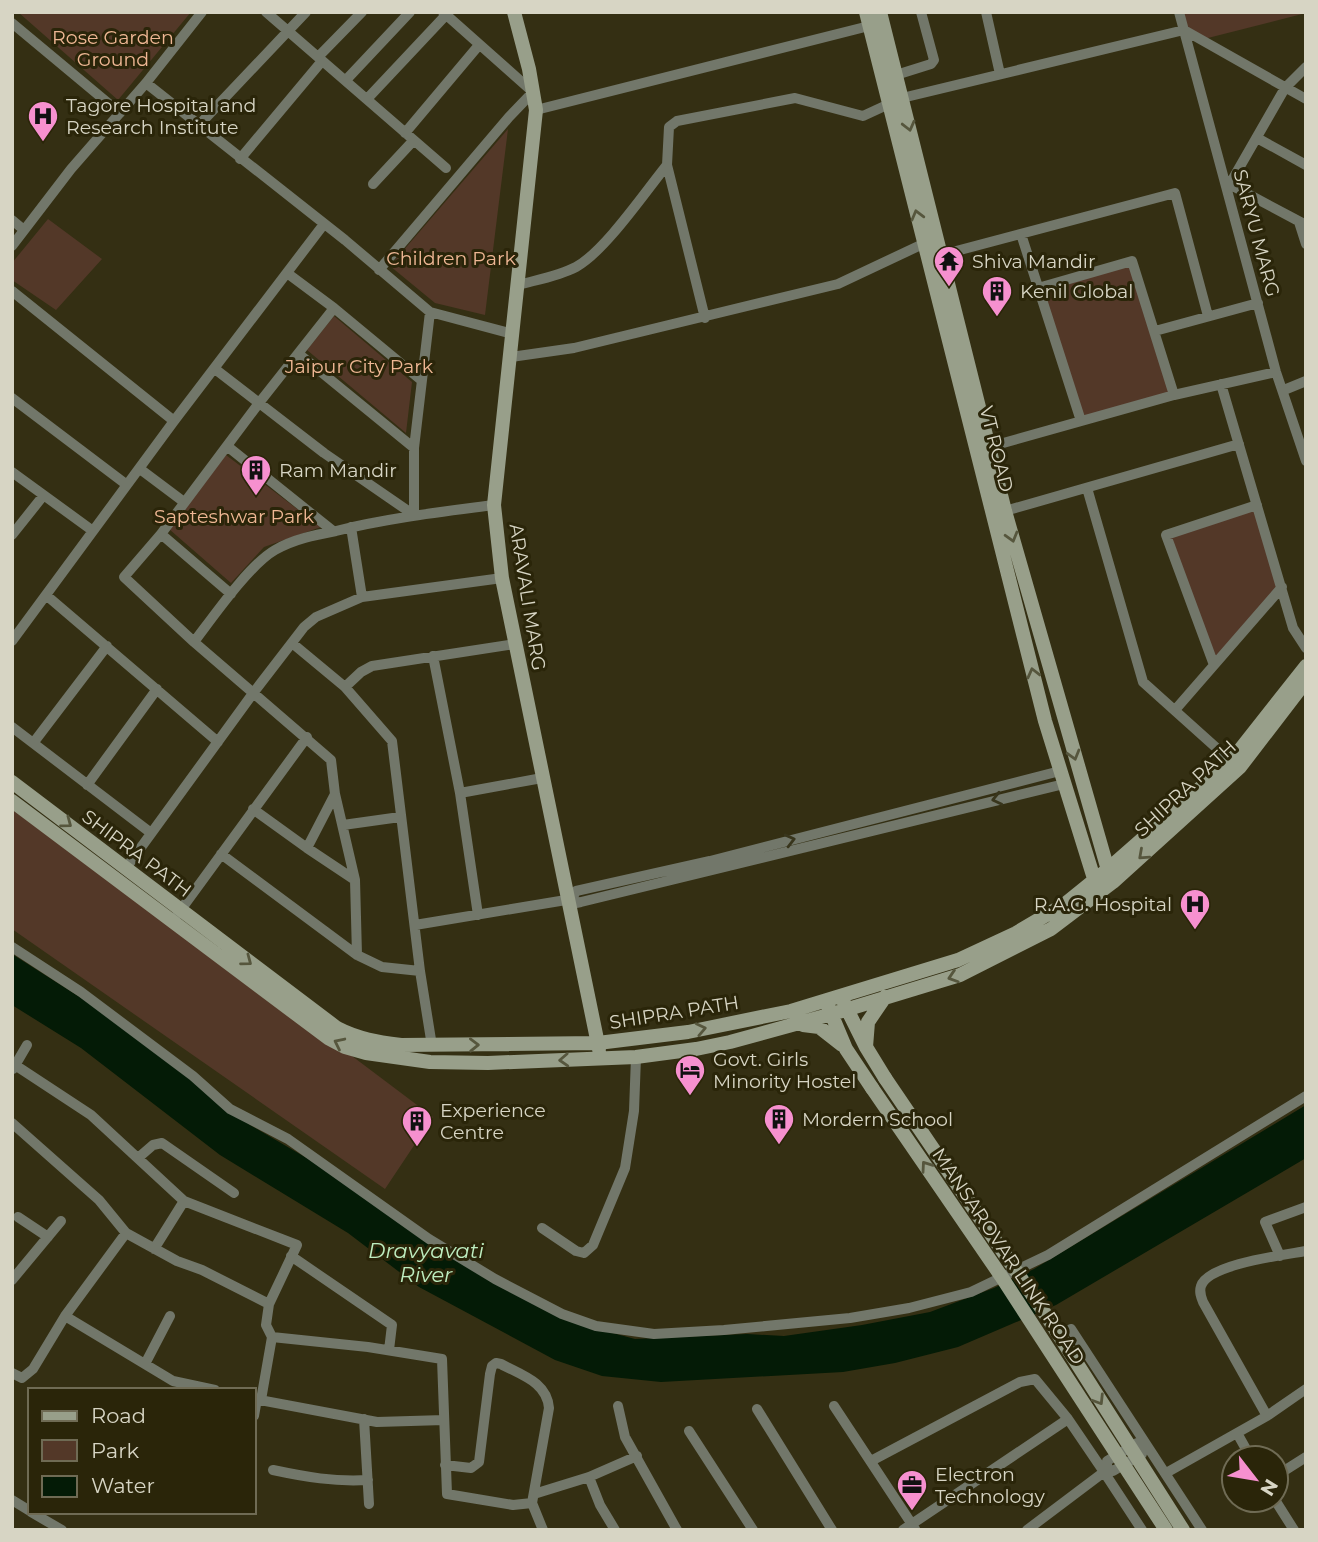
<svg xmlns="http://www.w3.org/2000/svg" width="1318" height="1542" font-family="Montserrat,sans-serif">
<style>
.green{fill:#533828}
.water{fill:#041b06}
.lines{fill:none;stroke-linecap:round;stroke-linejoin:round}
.street{stroke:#72776a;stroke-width:10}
.secondary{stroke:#989f8a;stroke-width:14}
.secondary-bridge{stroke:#989f8a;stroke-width:14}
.oneway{stroke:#56563d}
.oneway2{stroke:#38351c}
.labels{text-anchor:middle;stroke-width:6;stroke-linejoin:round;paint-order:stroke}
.park-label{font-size:19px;fill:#efb794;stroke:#2a2509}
.poi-label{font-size:19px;fill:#d7d5c4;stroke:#2a2509;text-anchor:start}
.street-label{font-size:19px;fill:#d7d5c4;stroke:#2a2509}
.water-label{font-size:21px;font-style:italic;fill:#beeec0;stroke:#2a2509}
</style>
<rect width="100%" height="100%" fill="#342f13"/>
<path class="green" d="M18,12h173l-73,88z
M1179,12h127v1l-106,27 -16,-10z
M508,129l-23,186 -50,-12 -45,-37z
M48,219l54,40 -46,51 -44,-30v-17z
M1132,261l42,134 -93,26 -43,-133z
M334,316l78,66 -6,51 -99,-83z
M226,455l95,72 -57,20 -33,36 -62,-54z
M1257,505l25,82 -68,78 -48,-130z
M12,800l421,317 -48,72 -373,-260z"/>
<path class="water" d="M12,954l99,63 139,108 101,59 96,67 132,73 56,15 112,-5 37,2 78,-11 68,-13 64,-24 40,-19 272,-164v53l-250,147 -98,42 -63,16 -52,9 -182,10 -59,-6 -47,-16 -136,-73 -71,-54 -128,-78 -139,-107 -69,-43z"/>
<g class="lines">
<path class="street" d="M266,12l180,156
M986,12l14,62
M1179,12l97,360 30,89
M12,23l108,90
M318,57l44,-45
M896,75l35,-11 3,-4 -13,-48
M346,80l64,-68
M146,83l199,157 85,72 83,22
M367,99l79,-84
M536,110l333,-84
M199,125l107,-113
M405,133l74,-88
M1257,138l49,27
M240,159l82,-98
M373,184l40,-43
M1231,185l75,40
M1227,189l58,-101 21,-21
M12,220l12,10
M1299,222l7,22
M1021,234l60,187
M12,246l59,-77 75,-86 56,-71
M941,255l234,-62 33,123
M379,270l130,-153 24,-25 -90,-80
M287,273l47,35 87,72
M518,285c18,-5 41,-9 58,-18 29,-16 69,-75 91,-102
M1038,288l94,-27 42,134
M12,291l162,130
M705,318l-38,-153 2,-38 8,-6 118,-23 68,18 39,-18 282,-68 122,69
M1155,331l103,-28
M299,354l115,94
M511,357l63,-9 264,-64 87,-41
M215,369l109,84 90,62
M1221,384l72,244 13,20
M1284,390l22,-9
M12,398l115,87
M227,446l106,85
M989,447l185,-52 102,-23
M140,469l44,33
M12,472l81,59
M1087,488l56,194 88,79
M1005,511l234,-67
M414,515v-67l16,-136
M351,527l11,70
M161,534l-37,43 70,65
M12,535l31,-39
M231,594l-70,-60 98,-131 75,-95
M46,595l172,147
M12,641l162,-220 150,-197
M292,643l53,44 47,54 28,230 12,75
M433,656l27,137 18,122
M1214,665l-48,-130 91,-30
M345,687l16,-15 11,-6 143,-22
M1175,710l107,-123
M12,727l139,106
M34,742l73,-96
M1060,771l-350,90 -134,30 -4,8 4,4 5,-1 483,-118
M87,785l70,-96
M460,793l82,-15
M335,794l-28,54 48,32
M253,809l54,39
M343,825l57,-8
M221,854l136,101 25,12 38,4
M126,868l128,-176 50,-65 12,-10 46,-20 140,-19
M177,915l130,-178
M415,925l157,-26
M12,947l69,45 112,84 37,33 58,30 141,100 66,40 67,35 34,12 58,8 70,-4 126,-12 59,-10 62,-16 77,-37 258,-159
M357,955l-2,-75 -20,-86 -4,-34 -137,-118c19,-25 55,-77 81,-92 19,-11 40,-15 61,-19 52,-13 105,-19 158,-26
M15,1065l76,50 93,86 113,44 -28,59
M13,1069l14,-24
M12,1123l87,77 27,33 51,28 25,9 67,34 -3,21 6,12 -11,63
M138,1158l15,-13 9,-2 72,50
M18,1217l30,20
M542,1228l34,23 8,2 9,-8 32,-77 9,-57 2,-54
M154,1249l30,-48
M291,1256l101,69 -3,25
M1280,1256l-15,-34 41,-15
M12,1280l49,-59
M65,1316l108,65 42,9
M1071,1329l131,201
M272,1337l96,10 74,12 5,135 66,11 19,-2 11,27
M145,1364l25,-48
M12,1373l10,5 11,-9 32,-53 61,-83
M254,1399l123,23 67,-2
M618,1406l7,31 52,93
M834,1406l81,123
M757,1409l75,121
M254,1416l3,-17
M1267,1416l-64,-114c-2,-5 -4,-10 -2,-16 7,-22 83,-31 105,-35
M364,1419l5,85
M689,1431l64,99
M1237,1433l14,25
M1137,1443l6,3 -1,8 -29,17 -6,-2v-8z
M871,1461l149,-79 15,-3 33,40 36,53 3,-3
M445,1465l26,3 8,-6 11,-88 2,-8 4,-3 5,1c20,11 46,18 48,44l-17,95
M273,1470c33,7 61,12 95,10
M1166,1473l101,-57 39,-27
M1276,1476l30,-19
M589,1477l11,28 15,25
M534,1494l55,-17 48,-21
M12,1500l18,11
M1275,1500l19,30
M31,1512l31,18
M903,1530l165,-111
M1027,1530l77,-58 38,58"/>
<path class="secondary" d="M514,12l15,57 7,41 -42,395 8,73 97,471
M866,12l179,709 51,164
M880,12l125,499 105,366
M12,782l325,246c21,11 41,14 64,17l197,-2 90,-11 103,-21 167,-51 58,-27 49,-29 42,-34 124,-109 75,-95
M12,801l316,237 17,9 21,6 64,9 58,1 148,-6 60,-8 34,-7 102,-28 128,-39 91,-46 62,-47 127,-115 66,-86
M844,1003l22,44 19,31
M828,1006l18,43 26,39
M803,1025l16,2 23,18
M866,1047l2,-25 17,-25"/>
<path class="secondary-bridge" d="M885,1078l163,240 135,212
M872,1088l129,188 165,254"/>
</g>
<defs><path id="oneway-chevron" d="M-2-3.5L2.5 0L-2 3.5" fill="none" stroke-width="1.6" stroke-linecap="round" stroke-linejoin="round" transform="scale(1.75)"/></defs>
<g class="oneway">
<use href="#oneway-chevron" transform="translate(909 126) rotate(76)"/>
<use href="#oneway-chevron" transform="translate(917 215) rotate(-105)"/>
<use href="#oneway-chevron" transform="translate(1012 537) rotate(74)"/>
<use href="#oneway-chevron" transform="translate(1033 673) rotate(-104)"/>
<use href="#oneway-chevron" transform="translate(1074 755) rotate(74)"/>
<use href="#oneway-chevron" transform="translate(67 823) rotate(37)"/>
<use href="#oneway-chevron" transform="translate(1143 855) rotate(138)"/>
<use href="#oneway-chevron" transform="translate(247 961) rotate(37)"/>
<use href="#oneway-chevron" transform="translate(953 977) rotate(162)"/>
<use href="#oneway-chevron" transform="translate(701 1029) rotate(-12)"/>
<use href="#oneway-chevron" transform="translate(339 1043) rotate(-154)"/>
<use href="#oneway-chevron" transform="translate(474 1045) rotate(-1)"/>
<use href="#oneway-chevron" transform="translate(564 1060) rotate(177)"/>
<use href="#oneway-chevron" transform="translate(926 1166) rotate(-125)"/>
<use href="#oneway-chevron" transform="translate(1099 1400) rotate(58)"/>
</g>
<g class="oneway2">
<use href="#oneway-chevron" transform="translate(997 799) rotate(167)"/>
<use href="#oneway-chevron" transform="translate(790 840) rotate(-14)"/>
</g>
<defs>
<g id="hospital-pin" transform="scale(1.575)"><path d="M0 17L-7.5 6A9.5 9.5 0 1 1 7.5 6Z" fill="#f690cf" stroke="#2a2509"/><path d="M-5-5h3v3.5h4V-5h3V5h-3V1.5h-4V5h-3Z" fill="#111"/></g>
<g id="temple-pin" transform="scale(1.575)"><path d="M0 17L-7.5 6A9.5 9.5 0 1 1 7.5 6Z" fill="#f690cf" stroke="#2a2509"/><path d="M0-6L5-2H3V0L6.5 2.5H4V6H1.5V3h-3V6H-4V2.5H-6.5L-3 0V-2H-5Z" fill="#111"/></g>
<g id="building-pin" transform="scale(1.575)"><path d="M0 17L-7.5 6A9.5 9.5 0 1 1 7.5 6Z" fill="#f690cf" stroke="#2a2509"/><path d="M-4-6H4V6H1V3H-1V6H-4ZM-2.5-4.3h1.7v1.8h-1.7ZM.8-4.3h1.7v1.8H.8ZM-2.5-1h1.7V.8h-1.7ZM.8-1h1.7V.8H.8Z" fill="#111"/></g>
<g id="hotel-pin" transform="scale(1.575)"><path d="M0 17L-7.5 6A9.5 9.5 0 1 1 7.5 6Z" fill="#f690cf" stroke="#2a2509"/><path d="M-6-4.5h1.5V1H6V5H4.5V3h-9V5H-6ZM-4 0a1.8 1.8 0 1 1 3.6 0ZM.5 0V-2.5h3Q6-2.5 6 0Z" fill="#111"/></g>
<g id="office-pin" transform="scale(1.575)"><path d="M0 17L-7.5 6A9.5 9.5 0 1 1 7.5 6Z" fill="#f690cf" stroke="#2a2509"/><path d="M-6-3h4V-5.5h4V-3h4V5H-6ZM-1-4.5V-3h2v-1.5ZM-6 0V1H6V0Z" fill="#111"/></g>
</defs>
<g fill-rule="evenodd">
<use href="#hospital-pin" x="43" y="116"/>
<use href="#temple-pin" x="949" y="261"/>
<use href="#building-pin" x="997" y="291"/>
<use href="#building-pin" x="256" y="470"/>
<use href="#hospital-pin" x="1195" y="904"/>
<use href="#hotel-pin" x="690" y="1070"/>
<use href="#building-pin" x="779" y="1119"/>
<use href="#building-pin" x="417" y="1121"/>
<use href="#office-pin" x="912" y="1485"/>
</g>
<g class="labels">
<g class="park-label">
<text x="113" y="44">Rose Garden<tspan x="113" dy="22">Ground</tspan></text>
<text x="451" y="265">Children Park</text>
<text x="359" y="373">Jaipur City Park</text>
<text x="234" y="523">Sapteshwar Park</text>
</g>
<g class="poi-label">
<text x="66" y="112">Tagore Hospital and<tspan x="66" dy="22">Research Institute</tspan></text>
<text x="972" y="268">Shiva Mandir</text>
<text x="1020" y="298">Kenil Global</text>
<text x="279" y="477">Ram Mandir</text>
<text x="1172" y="911" text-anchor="end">R.A.G. Hospital</text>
<text x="713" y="1066">Govt. Girls<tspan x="713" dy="22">Minority Hostel</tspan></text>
<text x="440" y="1117">Experience<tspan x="440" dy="22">Centre</tspan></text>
<text x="802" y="1126">Mordern School</text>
<text x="935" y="1481">Electron<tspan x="935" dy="22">Technology</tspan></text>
</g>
<g class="street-label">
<text transform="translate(1257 233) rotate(75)" y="7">SARYU MARG</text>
<text transform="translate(997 449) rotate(76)" y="7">VT ROAD</text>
<text transform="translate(528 597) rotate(81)" y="7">ARAVALI MARG</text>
<text transform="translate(1185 788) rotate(-43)" y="7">SHIPRA PATH</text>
<text transform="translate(137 853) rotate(37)" y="7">SHIPRA PATH</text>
<text transform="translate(674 1012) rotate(-9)" y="7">SHIPRA PATH</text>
<text transform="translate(1009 1256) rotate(56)" y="7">MANSAROVAR LINK ROAD</text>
</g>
<g class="water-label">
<text x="426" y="1258">Dravyavati<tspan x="426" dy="24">River</tspan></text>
</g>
</g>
<rect width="1318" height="1542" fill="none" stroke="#d7d5c4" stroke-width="28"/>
<rect x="28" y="1388" width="228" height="126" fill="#2a2509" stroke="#6f6b54" stroke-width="2"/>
<rect x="42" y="1411" width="35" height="10" fill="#989f8a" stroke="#6f6b54" stroke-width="2"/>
<text x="91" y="1423" font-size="21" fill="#d7d5c4">Road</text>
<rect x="42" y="1440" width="35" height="21" fill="#533828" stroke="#6f6b54" stroke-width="2"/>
<text x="91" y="1458" font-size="21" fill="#d7d5c4">Park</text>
<rect x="42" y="1476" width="35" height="21" fill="#041b06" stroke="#6f6b54" stroke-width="2"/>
<text x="91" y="1493" font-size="21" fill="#d7d5c4">Water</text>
<g transform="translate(1255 1479) rotate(121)"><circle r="33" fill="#2a2509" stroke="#6f6b54" stroke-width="2"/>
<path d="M0-5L12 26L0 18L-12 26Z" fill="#f690cf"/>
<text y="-10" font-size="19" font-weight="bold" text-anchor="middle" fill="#d7d5c4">N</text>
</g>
</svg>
